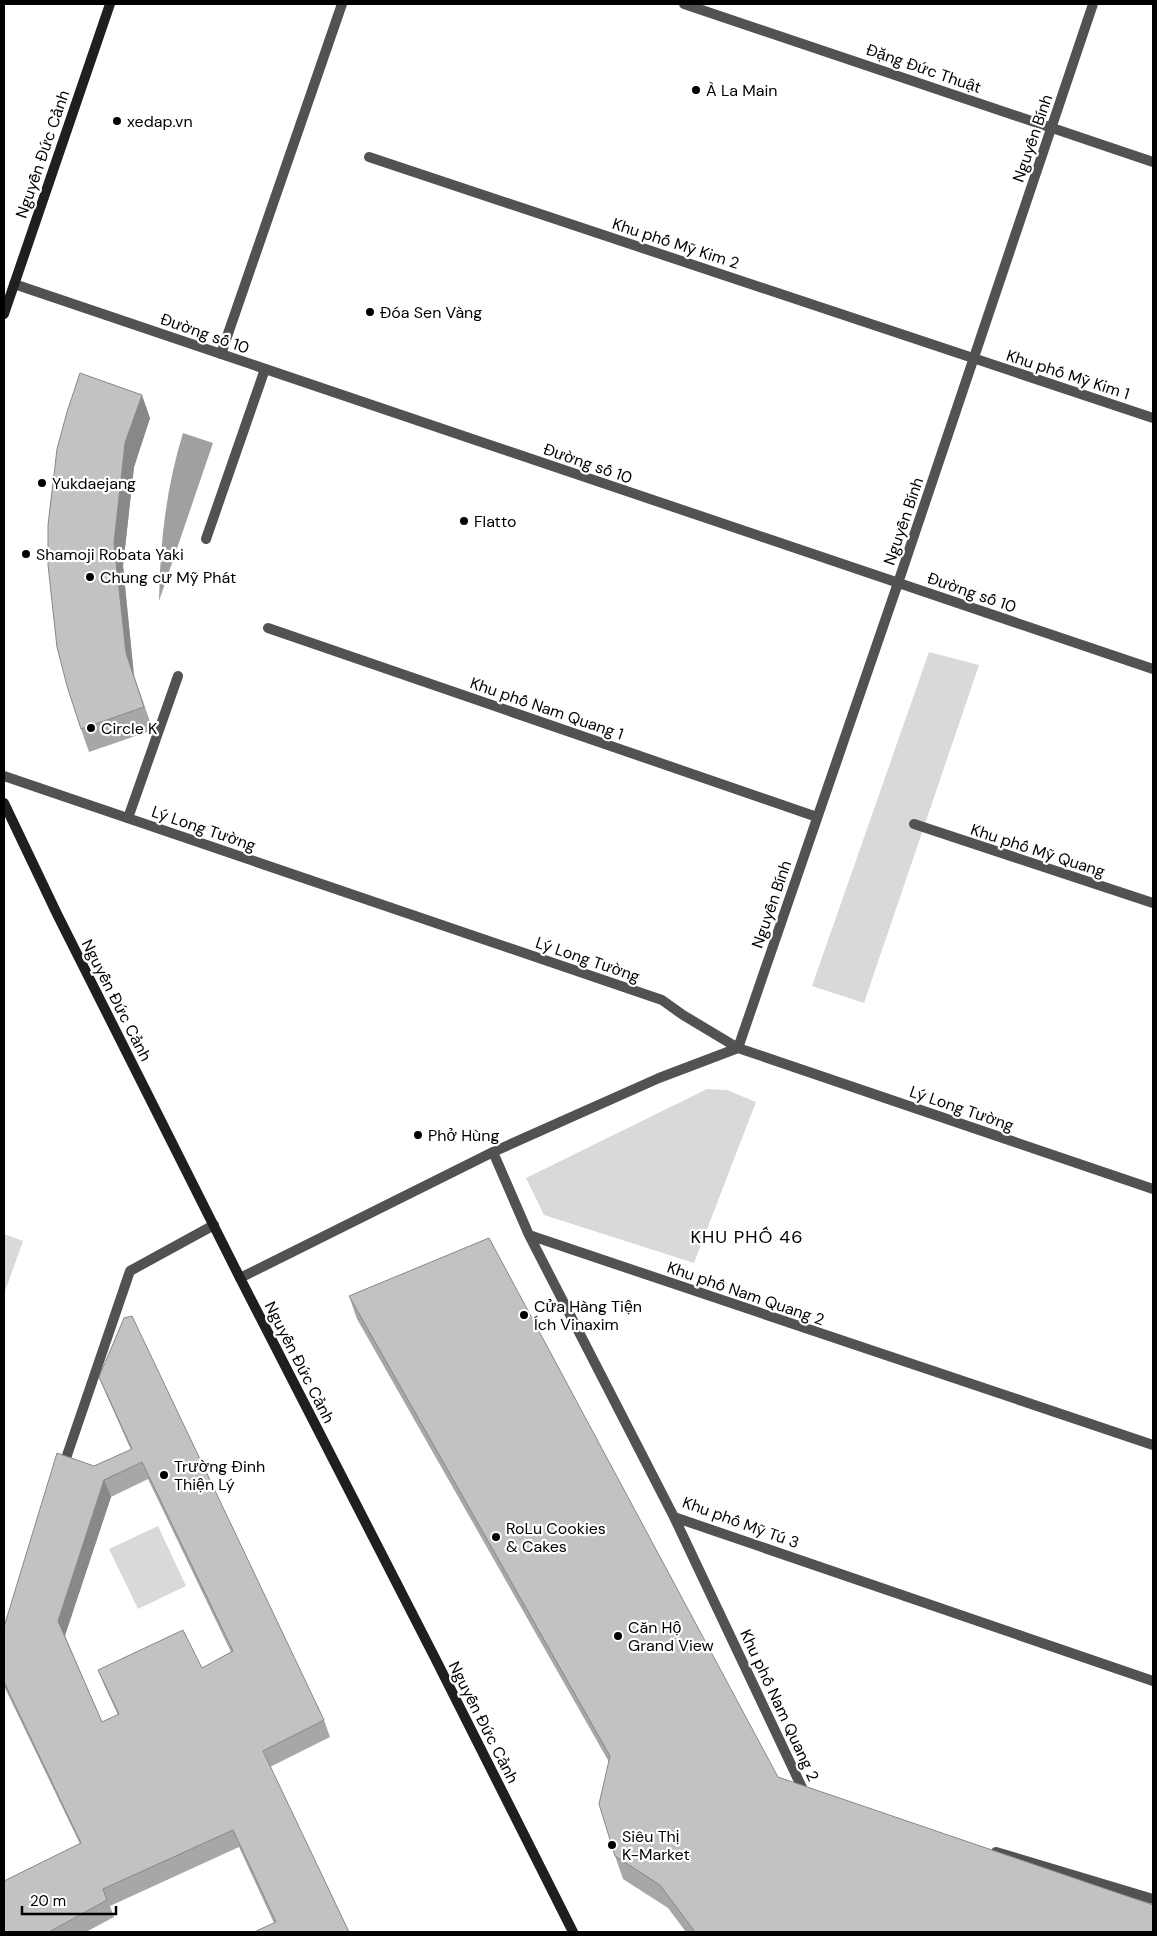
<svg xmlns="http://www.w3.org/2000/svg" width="1157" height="1936" font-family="'DM Sans',sans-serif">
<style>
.green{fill:#d9d9d9}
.water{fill:#a0a0a0}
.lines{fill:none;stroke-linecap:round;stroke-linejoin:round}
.lane{stroke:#525252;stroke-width:10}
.street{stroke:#525252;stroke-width:10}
.secondary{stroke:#1f1f1f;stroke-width:10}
.wall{fill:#a7a7a7;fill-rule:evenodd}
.shaded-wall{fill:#888}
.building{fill:#c2c2c2;stroke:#888;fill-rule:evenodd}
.poi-dot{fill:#000;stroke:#fff;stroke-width:2}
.labels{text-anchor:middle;stroke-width:4.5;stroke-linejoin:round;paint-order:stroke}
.street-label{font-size:16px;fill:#000;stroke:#fff}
.poi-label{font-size:16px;fill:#000;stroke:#fff;text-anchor:start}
.neighbourhood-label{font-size:18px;letter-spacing:1px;fill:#000;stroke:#fff}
</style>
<rect width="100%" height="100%" fill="#fff"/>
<path class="green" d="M929,652l50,13 -115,338 -52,-17z
M707,1089l20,1 29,12 -62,161 -150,-48 -18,-37z
M4,1234l19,7 -19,53z
M158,1526l28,60 -48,23 -29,-60z"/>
<path class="water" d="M183,433l30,10 -54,158c1,-58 7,-113 24,-168z"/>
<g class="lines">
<path class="lane" d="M221,354l121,-350
M206,539l59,-170
M128,818l50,-142
M62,1470l68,-199 84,-46"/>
<path class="street" d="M684,4l469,158
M369,157l784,261
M14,284l1139,385
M268,628l549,189
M4,776l658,224 21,15 55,33 415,141
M914,824l239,79
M738,1048l160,-465 195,-579
M493,1152l36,83 145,282 131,277 3,1
M529,1235l624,210
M240,1278l253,-126 166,-74 79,-30
M674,1517l479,164
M996,1852l157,47"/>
<path class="secondary" d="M4,314l106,-310
M4,803l53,111 183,364 194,378 139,276"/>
</g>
<path class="wall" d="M150,418l-16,49 -11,99 11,110 19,54 -64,22 -8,-23 -24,-280z
M349,1296l429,481 375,155h-467l-18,-24 -45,-29 -8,-23 -6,-94 -252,-443z
M99,1377l225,343 6,17 -60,30 79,165 -75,-9 -35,-76 -129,59 4,11 -28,15h-82l76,-88 -76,-158v-59l90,-161 37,-16 -25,-56zM148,1479l83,173 -29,16 -104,2 7,17 13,28 -16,7 -37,-86 46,-139z"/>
<path class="shaded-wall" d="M142,395l8,23 -16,49 -11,99 11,110 19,54 -27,-77 -12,-110 11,-100z
M104,1480l7,17 -47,141 -6,-17z"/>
<path class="building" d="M80,373l62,22 -17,48 -11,100 12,110 18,54 -63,22 -14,-43 -10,-39 -9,-82v-40l9,-76 10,-37z
M489,1238l289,539 375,128v27h-458l-35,-47 -45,-29 -16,-52 11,-48 -261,-460z
M132,1316l192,404 -61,31 86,181h-95l22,-10 -43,-92 -130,59 4,11 -58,32h-45v-51l77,-38 -77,-161v-55l53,-174 37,13 38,-17 -33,-72 25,-59zM142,1462l91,189 -31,17 -19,-38 -85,40 21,44 -17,8 -44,-101 46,-141z"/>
<g class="poi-dot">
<circle cx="696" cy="90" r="5"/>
<circle cx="117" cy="121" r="5"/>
<circle cx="370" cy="312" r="5"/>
<circle cx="42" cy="483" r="5"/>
<circle cx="464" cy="521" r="5"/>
<circle cx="26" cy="554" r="5"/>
<circle cx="90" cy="577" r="5"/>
<circle cx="91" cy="728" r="5"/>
<circle cx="418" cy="1135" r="5"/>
<circle cx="524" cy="1315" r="5"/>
<circle cx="164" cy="1475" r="5"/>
<circle cx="496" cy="1537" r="5"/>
<circle cx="618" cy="1636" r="5"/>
<circle cx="612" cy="1845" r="5"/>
</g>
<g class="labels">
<g class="street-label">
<text transform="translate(924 68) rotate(19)" y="6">Đặng Đức Thuật</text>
<text transform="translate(1032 138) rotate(-71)" y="6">Nguyễn Bính</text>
<text transform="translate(42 154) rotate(-71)" y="6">Nguyễn Đức Cảnh</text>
<text transform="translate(676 243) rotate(18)" y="6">Khu phố Mỹ Kim 2</text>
<text transform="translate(205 333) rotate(19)" y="6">Đường số 10</text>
<text transform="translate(1068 374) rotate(18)" y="6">Khu phố Mỹ Kim 1</text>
<text transform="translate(588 463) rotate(19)" y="6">Đường số 10</text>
<text transform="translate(903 521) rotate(-71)" y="6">Nguyễn Bính</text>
<text transform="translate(972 592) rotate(19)" y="6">Đường số 10</text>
<text transform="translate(547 708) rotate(19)" y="6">Khu phố Nam Quang 1</text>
<text transform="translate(204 828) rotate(19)" y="6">Lý Long Tường</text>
<text transform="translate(1038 850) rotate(18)" y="6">Khu phố Mỹ Quang</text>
<text transform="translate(771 904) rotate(-71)" y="6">Nguyễn Bính</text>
<text transform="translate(588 959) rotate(19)" y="6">Lý Long Tường</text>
<text transform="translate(117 1000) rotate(63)" y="6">Nguyễn Đức Cảnh</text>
<text transform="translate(962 1108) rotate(19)" y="6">Lý Long Tường</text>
<text transform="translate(746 1293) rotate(19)" y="6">Khu phố Nam Quang 2</text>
<text transform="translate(300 1362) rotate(63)" y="6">Nguyễn Đức Cảnh</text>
<text transform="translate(741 1522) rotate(20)" y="6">Khu phố Mỹ Tú 3</text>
<text transform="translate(780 1705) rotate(65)" y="6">Khu phố Nam Quang 2</text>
<text transform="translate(484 1722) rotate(63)" y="6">Nguyễn Đức Cảnh</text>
</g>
<g class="poi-label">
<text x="706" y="96">À La Main</text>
<text x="127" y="127">xedap.vn</text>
<text x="380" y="318">Đóa Sen Vàng</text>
<text x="52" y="489">Yukdaejang</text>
<text x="474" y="527">Flatto</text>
<text x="36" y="560">Shamoji Robata Yaki</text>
<text x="100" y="583">Chung cư Mỹ Phát</text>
<text x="101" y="734">Circle K</text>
<text x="428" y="1141">Phở Hùng</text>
<text x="534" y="1312">Cửa Hàng Tiện<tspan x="534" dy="18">Ích Vinaxim</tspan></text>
<text x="174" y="1472">Trường Đinh<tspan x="174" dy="18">Thiện Lý</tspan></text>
<text x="506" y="1534">RoLu Cookies<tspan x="506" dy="18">&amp; Cakes</tspan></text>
<text x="628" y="1633">Căn Hộ<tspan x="628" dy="18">Grand View</tspan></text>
<text x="622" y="1842">Siêu Thị<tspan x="622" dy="18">K-Market</tspan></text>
</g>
<g class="neighbourhood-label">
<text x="747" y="1243">KHU PHỐ 46</text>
</g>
</g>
<rect width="1157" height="1936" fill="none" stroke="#000000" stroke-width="10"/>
<path d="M22 1906v8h94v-8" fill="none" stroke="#000000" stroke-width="2.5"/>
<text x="30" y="1906" font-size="15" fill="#000000" stroke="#ffffff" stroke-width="4" paint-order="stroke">20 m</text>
</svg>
